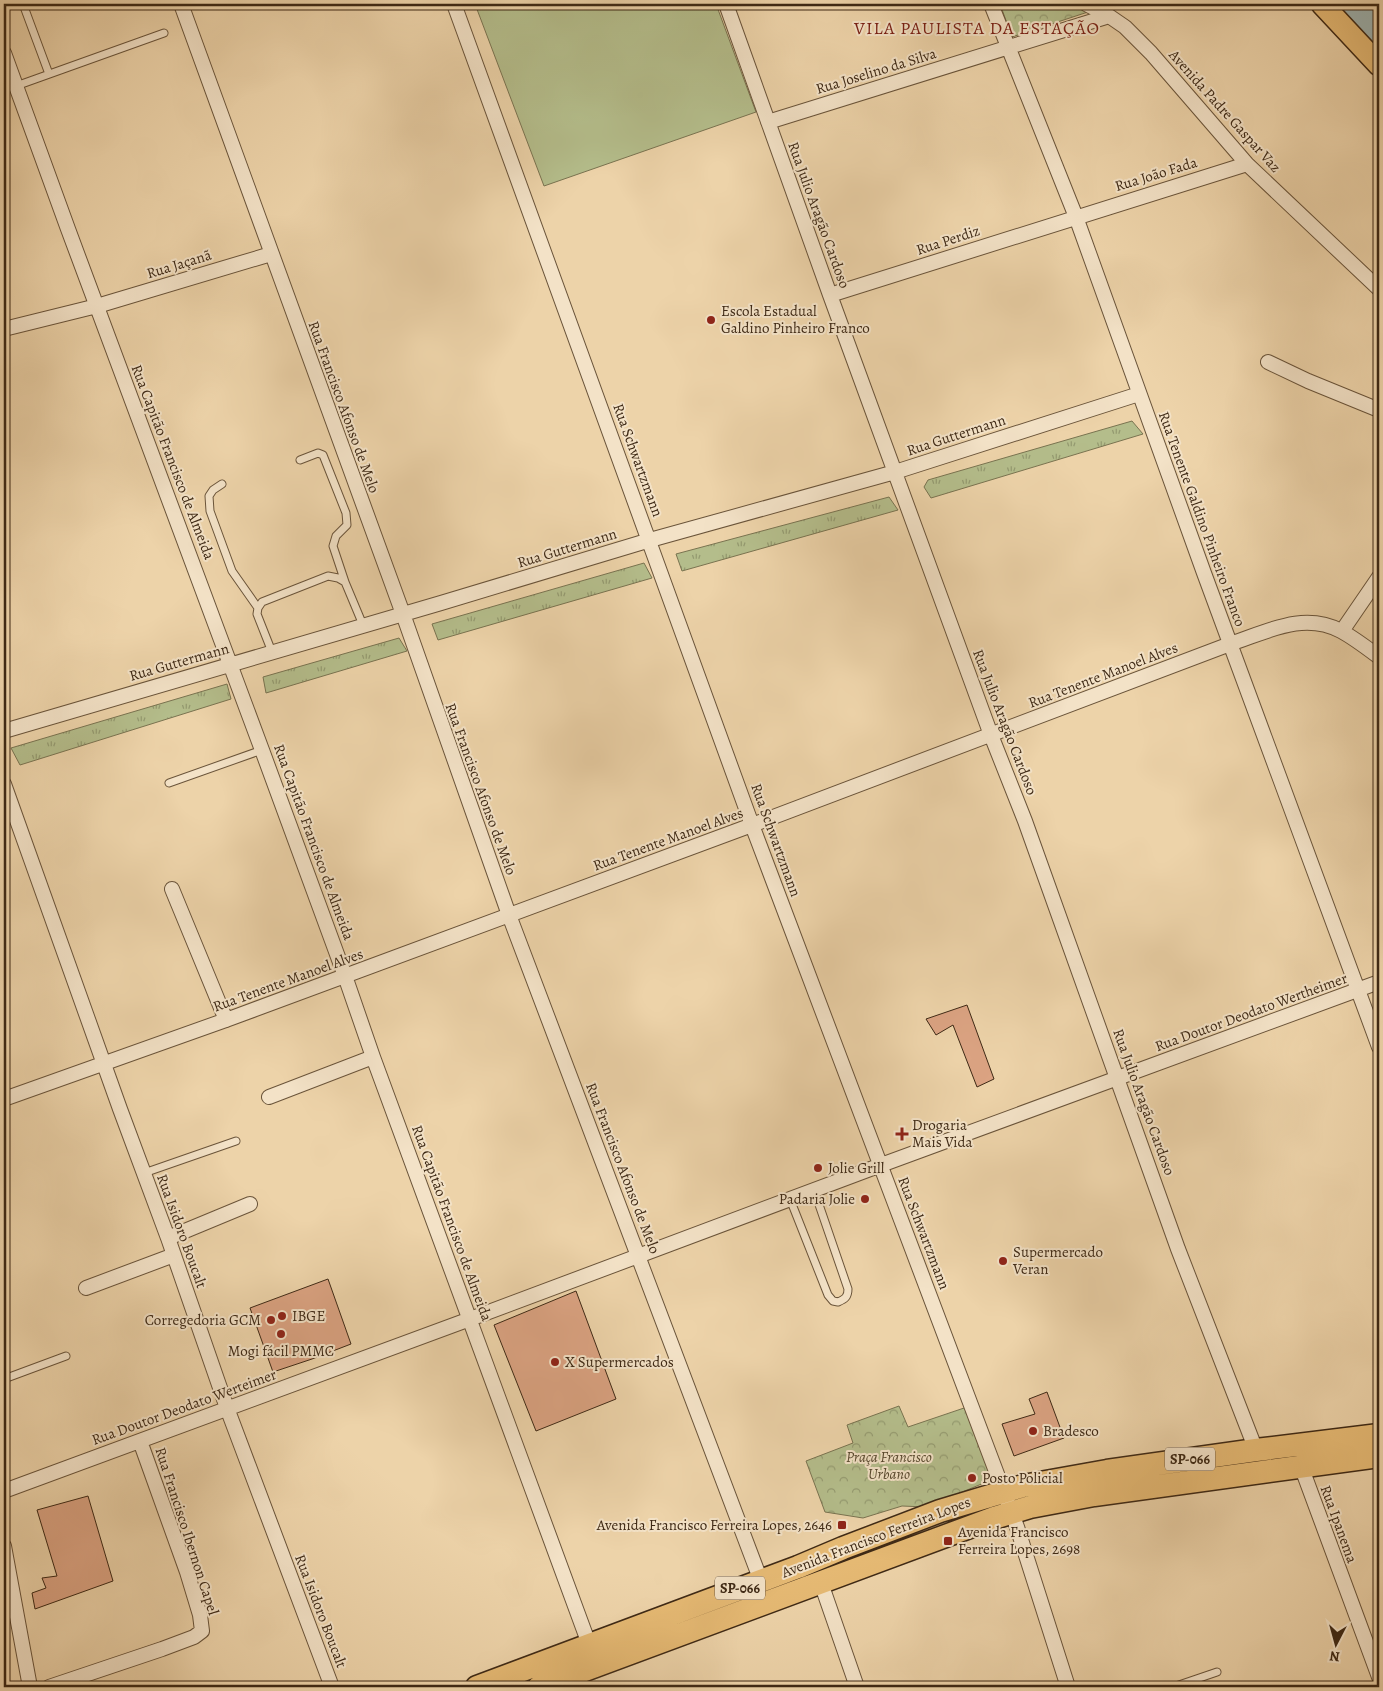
<svg xmlns="http://www.w3.org/2000/svg" width="1383" height="1691" font-family="Alegreya,serif">
<style>
.grass{fill:url(#grass-tufts);stroke:#797350}
.forest{fill:url(#forest-crowns);stroke:#797350}
.pitch{fill:#b4bd8b;stroke:#797350}
.lines{fill:none;stroke-linecap:round;stroke-linejoin:round}
.river{stroke:#9eb5b4;stroke-width:28}
.building{fill:#dba382;stroke:#3e2915}
.service-casing{stroke:#6a543a;stroke-width:9}
.minor-casing{stroke:#6a543a;stroke-width:16}
.primary-casing{stroke:#3e2915;stroke-width:24}
.trunk-casing{stroke:#3e2915;stroke-width:25}
.service{stroke:#f3e2c7;stroke-width:7}
.minor{stroke:#f3e2c7;stroke-width:14}
.primary{stroke:#e6ba74;stroke-width:21}
.trunk{stroke:#e6ba74;stroke-width:22}
.poi-dot{fill:#8f2418;stroke:#f3e2c7;stroke-width:2}
.labels{text-anchor:middle;stroke-width:4;stroke-linejoin:round;paint-order:stroke}
.shield{fill:#f3e2c7;stroke:#74604a;stroke-width:1}
.shield-label{font-size:14px;font-weight:bold;fill:#3e2915}
.street-label{font-size:15px;fill:#3e2915;stroke:#f3e2c7}
.poi-label{font-size:15px;fill:#3e2915;stroke:#f3e2c7;text-anchor:start}
.park-label{font-size:15px;font-style:italic;fill:#56472d;stroke:#f3e2c7}
.quarter-label{font-size:18px;letter-spacing:1px;fill:#7a1f14;stroke:#f3e2c7}
</style>
<defs>
<pattern id="grass-tufts" width="24" height="20" patternUnits="userSpaceOnUse" patternTransform="scale(1.25)"><rect width="24" height="20" fill="#b4bd8b"/><path d="M3 7l-1-3M5 7V3M7 7l1-3M15 17l-1-3M17 17v-4M19 17l1-3" fill="none" stroke="#949a70"/></pattern>
<pattern id="forest-crowns" width="20" height="18" patternUnits="userSpaceOnUse" patternTransform="scale(1.25)"><rect width="20" height="18" fill="#b4bd8b"/><path d="M2 6a3 3 0 1 1 6 0M12 15a3 3 0 1 1 6 0" fill="none" stroke="#949a70"/></pattern>
</defs>
<rect width="100%" height="100%" fill="#edd3a9"/>
<filter id="stains"><feTurbulence type="fractalNoise" baseFrequency=".004" numOctaves="4"/><feColorMatrix values="0 0 0 0 .2 0 0 0 0 .09 0 0 0 0 .02 0 0 0 .5 -.17"/></filter>
<radialGradient id="worn" r=".72"><stop offset=".6" stop-color="#630" stop-opacity="0"/><stop offset="1" stop-color="#630" stop-opacity=".3"/></radialGradient>
<path class="grass" d="M1132,421l11,13 -212,64 -7,-11 4,-7z
M889,497l9,13 -216,61 -6,-17z
M644,563l8,15 -214,62 -6,-16z
M399,638l8,13 -141,42 -3,-16z
M227,684l4,15 -211,66 -9,-17z"/>
<path class="forest" d="M1000,4h71l20,7 -79,26z
M899,1406l9,21 59,-20 29,71 -70,29 -24,-1 -39,12 -38,-6 -19,-51 47,-18 -6,-18z"/>
<path class="pitch" d="M475,4h241l40,108 -212,74z"/>
<g class="lines">
<path class="river" d="M1349,4l30,31"/>
</g>
<path class="building" d="M967,1005l27,74 -17,8 -24,-62 -17,10 -10,-16z
M328,1279l23,65 -39,15 -39,13 -23,-64z
M576,1291l40,108 -80,32 -42,-106z
M1047,1392l17,46 -50,18 -12,-32 33,-10 -6,-15z
M88,1496l25,85 -78,28 -3,-16 14,-5 -4,-10 15,-2 -20,-66z"/>
<g class="lines">
<g class="service-casing">
<path id="service" d="M23,4l26,70
M16,86l148,-53
M300,460l18,-7 5,2 23,58 1,12 -11,11 -3,10 12,36
M222,484l-9,6 -4,6 1,15 22,60 26,37
M272,652l-15,-38 1,-6 4,-6 66,-26 10,2 7,4 18,43
M169,783l93,-33
M144,1173l92,-32
M790,1199l38,96 5,6 5,1c7,-3 10,-5 10,-13l-34,-99
M4,1379l62,-23
M1173,1687l44,-15"/>
</g>
<g class="minor-casing">
<path id="minor" d="M181,4l222,610 106,301 252,666
M454,4l298,821 265,702 51,160
M726,4l104,291 161,440 34,86 153,428 78,201
M991,4l85,213 128,356 175,474
M1086,4l23,12 16,11 26,26 96,111 132,125
M4,53l64,176 194,521 83,226 28,81 216,587
M768,122l341,-106
M830,295l417,-131
M4,329l93,-23 174,-52
M1268,362l40,19 71,29
M1342,631l37,-54
M4,731l437,-128 209,-63 245,-68 244,-78
M4,784l116,325 48,129 59,170 105,279
M172,889l54,131
M269,1097l104,-40
M4,1099l222,-79 526,-195 478,-181c37,-12 73,-33 111,-13 13,7 26,17 38,26
M168,1238l82,-34
M86,1288l88,-33
M1301,1466l78,211
M4,1491l466,-172 411,-154 498,-183
M4,1546l26,141
M821,1583l36,104
M49,1687l113,-38 32,-12 8,-6 -2,-16 -13,-43 -47,-131"/>
</g>
<g class="primary-casing">
<path id="primary" d="M1322,4l57,61"/>
</g>
<g class="trunk-casing">
<path id="trunk" d="M477,1687l321,-120 45,-19 97,-37 83,-25 84,-15 149,-21 123,-15
M539,1687l455,-169 36,-11 64,-12 285,-39"/>
</g>
<use href="#service" class="service"/>
<use href="#minor" class="minor"/>
<use href="#primary" class="primary"/>
<use href="#trunk" class="trunk"/>
</g>
<g class="poi-dot">
<circle cx="711" cy="320" r="5"/>
<path d="M899.5 1126.5h5v5h5v5h-5v5h-5v-5h-5v-5h5z"/>
<circle cx="818" cy="1168" r="5"/>
<circle cx="865" cy="1199" r="5"/>
<circle cx="1003" cy="1261" r="5"/>
<circle cx="282" cy="1316" r="5"/>
<circle cx="271" cy="1320" r="5"/>
<circle cx="281" cy="1334" r="5"/>
<circle cx="555" cy="1362" r="5"/>
<circle cx="1033" cy="1431" r="5"/>
<circle cx="972" cy="1478" r="5"/>
<rect x="837" y="1520" width="10" height="10" rx="2.5"/>
<rect x="943" y="1536" width="10" height="10" rx="2.5"/>
</g>
<g class="labels">
<g class="shield">
<rect x="1165" y="1447.5" width="50" height="23" rx="4"/>
<rect x="715" y="1576.5" width="50" height="23" rx="4"/>
</g>
<g class="shield-label">
<text x="1190" y="1464">SP-066</text>
<text x="740" y="1593">SP-066</text>
</g>
<g class="street-label">
<text transform="translate(876 71) rotate(-17)" y="5">Rua Joselino da Silva</text>
<text transform="translate(1225 111) rotate(48)" y="5">Avenida Padre Gaspar Vaz</text>
<text transform="translate(1156 174) rotate(-17)" y="5">Rua João Fada</text>
<text transform="translate(819 215) rotate(70)" y="5">Rua Julio Aragão Cardoso</text>
<text transform="translate(948 240) rotate(-18)" y="5">Rua Perdiz</text>
<text transform="translate(179 264) rotate(-17)" y="5">Rua Jaçanã</text>
<text transform="translate(344 407) rotate(70)" y="5">Rua Francisco Afonso de Melo</text>
<text transform="translate(956 435) rotate(-18)" y="5">Rua Guttermann</text>
<text transform="translate(638 460) rotate(70)" y="5">Rua Schwartzmann</text>
<text transform="translate(173 462) rotate(69)" y="5">Rua Capitão Francisco de Almeida</text>
<text transform="translate(1202 519) rotate(70)" y="5">Rua Tenente Galdino Pinheiro Franco</text>
<text transform="translate(567 548) rotate(-17)" y="5">Rua Guttermann</text>
<text transform="translate(179 662) rotate(-16)" y="5">Rua Guttermann</text>
<text transform="translate(1103 675) rotate(-21)" y="5">Rua Tenente Manoel Alves</text>
<text transform="translate(1005 722) rotate(69)" y="5">Rua Julio Aragão Cardoso</text>
<text transform="translate(481 789) rotate(70)" y="5">Rua Francisco Afonso de Melo</text>
<text transform="translate(668 839) rotate(-20)" y="5">Rua Tenente Manoel Alves</text>
<text transform="translate(776 840) rotate(70)" y="5">Rua Schwartzmann</text>
<text transform="translate(314 842) rotate(70)" y="5">Rua Capitão Francisco de Almeida</text>
<text transform="translate(288 980) rotate(-20)" y="5">Rua Tenente Manoel Alves</text>
<text transform="translate(1251 1012) rotate(-20)" y="5">Rua Doutor Deodato Wertheimer</text>
<text transform="translate(1144 1102) rotate(70)" y="5">Rua Julio Aragão Cardoso</text>
<text transform="translate(623 1168) rotate(69)" y="5">Rua Francisco Afonso de Melo</text>
<text transform="translate(452 1223) rotate(70)" y="5">Rua Capitão Francisco de Almeida</text>
<text transform="translate(182 1231) rotate(70)" y="5">Rua Isidoro Boucalt</text>
<text transform="translate(924 1233) rotate(69)" y="5">Rua Schwartzmann</text>
<text transform="translate(184 1407) rotate(-20)" y="5">Rua Doutor Deodato Werteimer</text>
<text transform="translate(1339 1524) rotate(70)" y="5">Rua Ipanema</text>
<text transform="translate(187 1531) rotate(72)" y="5">Rua Francisco Ibernon Capel</text>
<text transform="translate(876 1537) rotate(-21)" y="5">Avenida Francisco Ferreira Lopes</text>
<text transform="translate(321 1611) rotate(69)" y="5">Rua Isidoro Boucalt</text>
</g>
<g class="poi-label">
<text x="721" y="316">Escola Estadual<tspan x="721" dy="17">Galdino Pinheiro Franco</tspan></text>
<text x="912" y="1130">Drogaria<tspan x="912" dy="17">Mais Vida</tspan></text>
<text x="828" y="1173">Jolie Grill</text>
<text x="855" y="1204" text-anchor="end">Padaria Jolie</text>
<text x="1013" y="1257">Supermercado<tspan x="1013" dy="17">Veran</tspan></text>
<text x="292" y="1321">IBGE</text>
<text x="261" y="1325" text-anchor="end">Corregedoria GCM</text>
<text x="281" y="1356" text-anchor="middle">Mogi fácil PMMC</text>
<text x="565" y="1367">X Supermercados</text>
<text x="1043" y="1436">Bradesco</text>
<text x="982" y="1483">Posto Policial</text>
<text x="832" y="1530" text-anchor="end">Avenida Francisco Ferreira Lopes, 2646</text>
<text x="958" y="1537">Avenida Francisco<tspan x="958" dy="17">Ferreira Lopes, 2698</tspan></text>
</g>
<g class="park-label">
<text x="889" y="1462">Praça Francisco<tspan x="889" dy="17">Urbano</tspan></text>
</g>
<g class="quarter-label">
<text x="977" y="34">VILA PAULISTA DA ESTAÇÃO</text>
</g>
</g>
<rect width="1383" height="1691" fill="none" stroke="#edd3a9" stroke-width="20"/>
<rect x="5" y="5" width="1373" height="1681" fill="none" stroke="#3e2915" stroke-width="2.5"/>
<rect x="10" y="10" width="1363" height="1671" fill="none" stroke="#3e2915"/>
<g transform="translate(1336 1644) rotate(186)" stroke="#f3e2c7" stroke-width="4" paint-order="stroke">
<path d="M0-4L9 19L0 12L-9 19Z" fill="#3e2915"/>
<text y="-8" font-size="14" font-weight="bold" text-anchor="middle" fill="#3e2915">N</text>
</g>
<rect width="100%" height="100%" filter="url(#stains)"/>
<rect width="100%" height="100%" fill="url(#worn)"/>
</svg>
